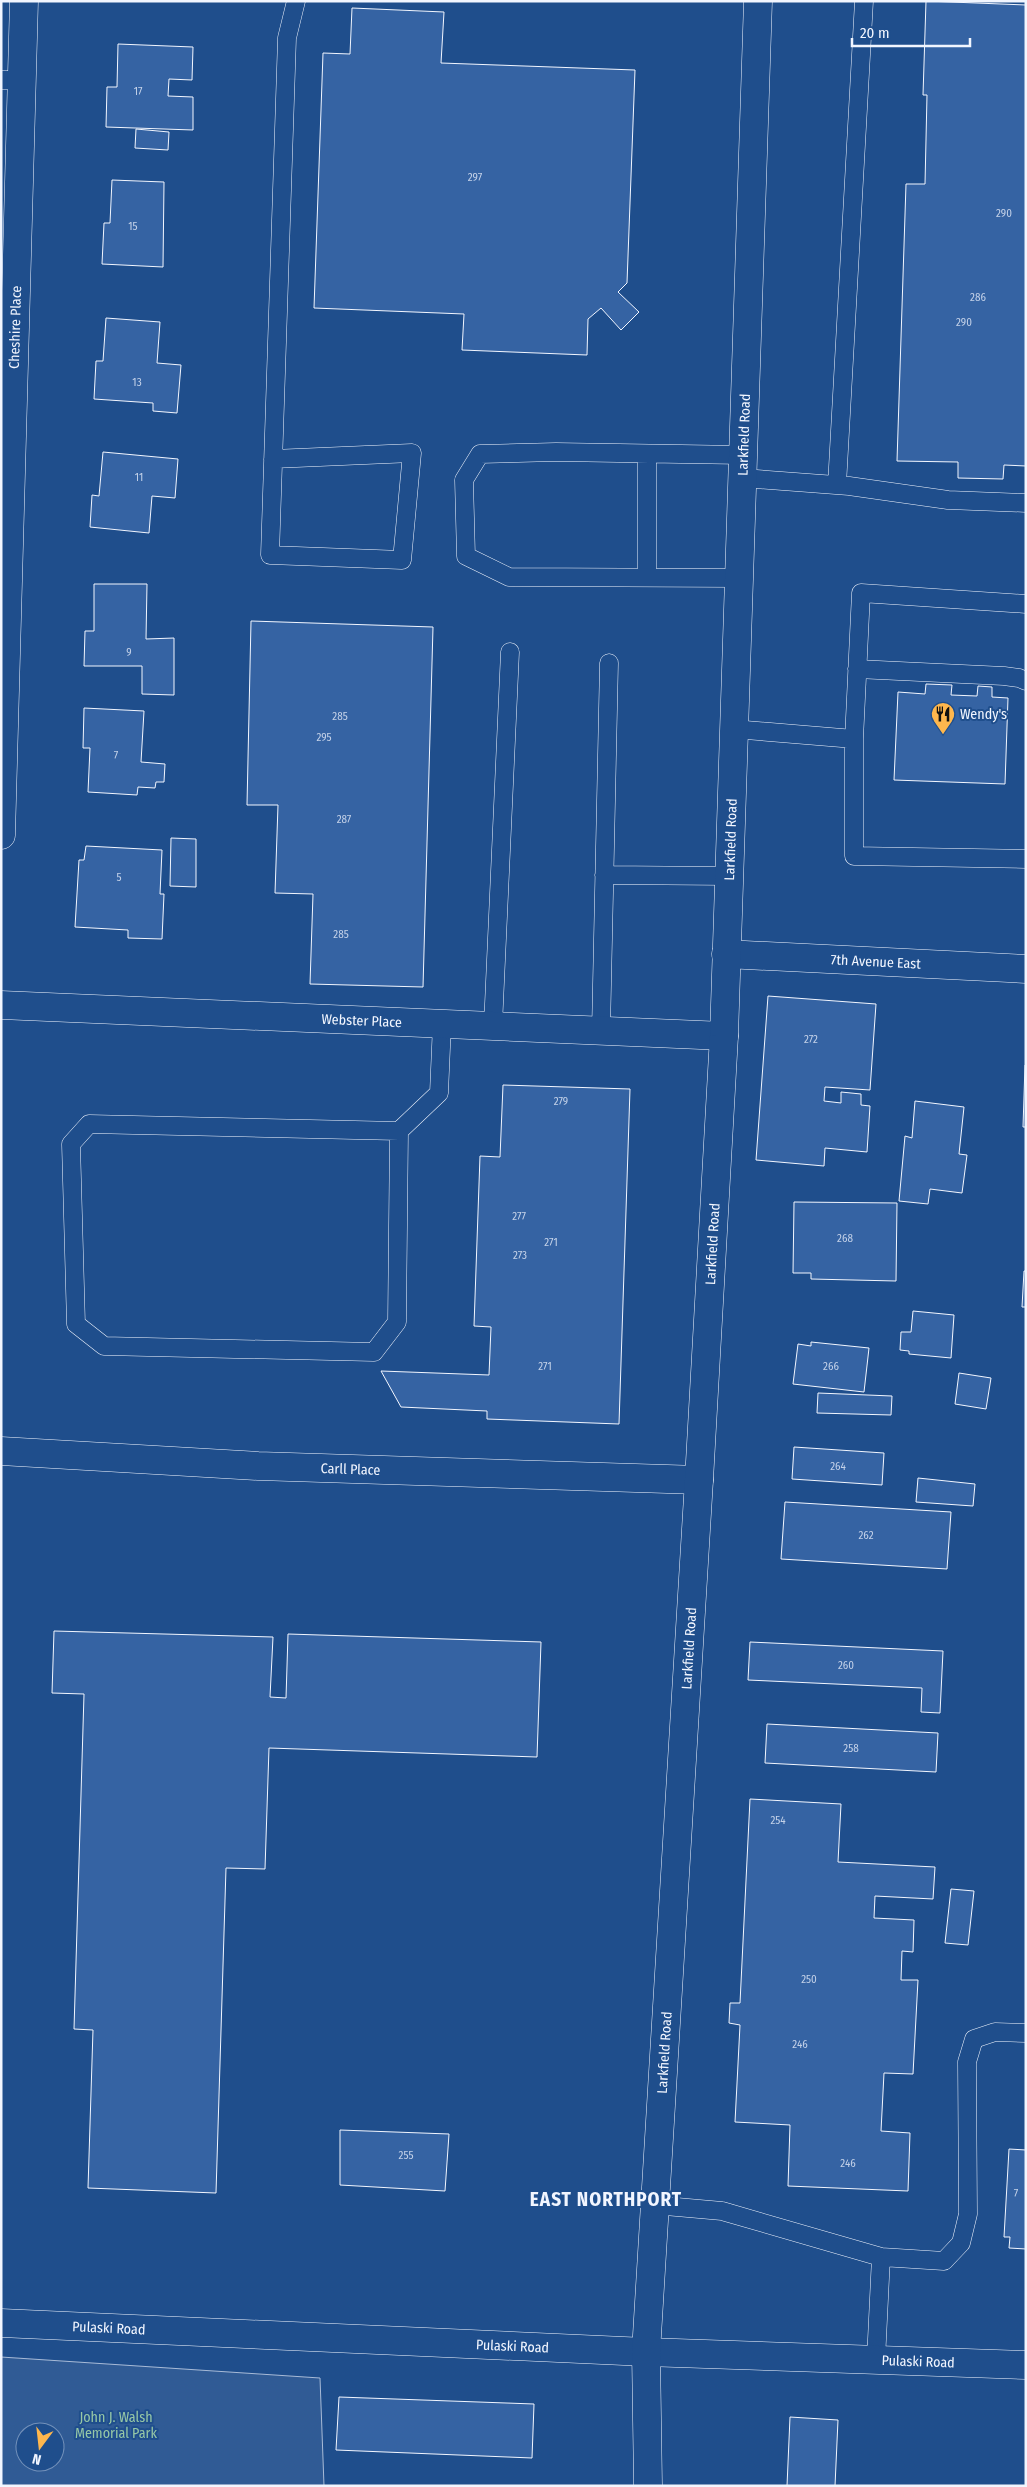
<svg xmlns="http://www.w3.org/2000/svg" width="1027" height="2487" font-family="'Fira Sans Condensed',sans-serif">
<style>
.built{fill:#305b95;stroke:#a8bbd7;fill-rule:evenodd}
.building{fill:#3563a3;stroke:#f2f6ff}
.lines{fill:none;stroke-linecap:round;stroke-linejoin:round}
.service-casing{stroke:#f2f6ff;stroke-width:19}
.minor-casing{stroke:#f2f6ff;stroke-width:29}
.secondary-casing{stroke:#f2f6ff;stroke-width:29}
.service{stroke:#1f4e8c;stroke-width:18}
.minor{stroke:#1f4e8c;stroke-width:28}
.secondary{stroke:#1f4e8c;stroke-width:28}
.labels{text-anchor:middle;stroke-width:4;stroke-linejoin:round;paint-order:stroke}
.number-label{font-size:11px;fill:#c3d1e8}
.street-label{font-size:14px;fill:#f2f6ff;stroke:#1f4e8c}
.poi-label{font-size:14px;fill:#f2f6ff;stroke:#1f4e8c;text-anchor:start}
.park-label{font-size:14px;fill:#97c8a6;stroke:#1f4e8c}
.district-label{font-size:19px;font-weight:bold;letter-spacing:1px;fill:#f2f6ff;stroke:#1f4e8c}
</style>
<rect width="100%" height="100%" fill="#1f4e8c"/>
<path class="built" d="M1,2357l319,21 4,108h-323zM25,2432h30v30h-30z"/>
<path class="building" d="M926,1l100,4v461l-22,-1 -1,14 -45,-1v-16l-61,-1 9,-277h19l2,-89h-4z
M352,8l92,4 -3,51 194,7 -8,213 -9,9 21,20 -18,18 -20,-22 -13,11 -1,36 -125,-5 2,-36 -150,-6 9,-255 27,1z
M118,44l75,3 -1,33 -23,-1 -1,17 25,1v33l-87,-3 1,-40h10z
M136,129l33,3 -1,18 -33,-2z
M112,180l52,2 -1,85 -61,-3 2,-41h6z
M106,318l54,4 -3,41 24,2 -4,48 -24,-2v-8l-59,-4 2,-38h7z
M103,452l75,7 -3,39 -23,-2 -3,37 -59,-6 2,-32 7,1z
M94,584h53l-1,55 28,-1v57l-32,-1v-28h-58l1,-35h9z
M251,621l182,6 -10,360 -113,-3 3,-90 -38,-1 3,-88h-31z
M926,684l26,1 -1,10 26,1 1,-10 14,1v10l16,1 -3,86 -111,-4 4,-88 27,2z
M84,708l60,3 -3,51 24,2 -1,18h-8l-1,6 -17,-1 -1,8 -49,-3 2,-44h-7z
M171,838l25,1v48l-26,-1z
M86,846l76,4 -2,44h4l-2,45 -34,-1v-8l-53,-3 4,-67h5z
M768,996l108,8 -6,86 -45,-3 -1,14 17,2v-11l20,2v11l9,1 -3,46 -42,-4 -1,18 -68,-6z
M1025,1065h1v62h-3z
M503,1085l127,4 -11,335 -132,-5v-8l-86,-4 -20,-36 108,4 2,-48 -17,-1 6,-170 20,1z
M915,1101l49,6 -5,47 8,1 -5,38 -32,-4 -2,15 -29,-3 6,-65 7,2z
M794,1202l103,1 -1,78 -85,-2v-6h-18z
M1024,1271h2v36h-4z
M913,1311l41,4 -3,43 -42,-4v-3l-9,-1 1,-18h10z
M811,1342l58,6 -5,44 -71,-8 5,-40 13,2z
M959,1373l32,5 -5,31 -31,-5z
M818,1393l74,3 -1,19 -74,-2z
M794,1447l90,6 -2,32 -90,-6z
M918,1478l57,6 -2,22 -57,-4z
M785,1502l166,10 -4,57 -166,-10z
M54,1631l219,6 -3,60 16,1 2,-64 253,8 -4,115 -268,-9 -4,121 -39,-1 -10,325 -128,-5 5,-158 -19,-1 10,-335 -32,-1z
M750,1642l193,9 -3,62 -19,-1 1,-24 -174,-8z
M767,1724l171,9 -2,39 -171,-9z
M750,1799l91,5 -3,58 97,5 -2,32 -58,-3 -1,22 40,2 -1,32 -11,-1 -1,29h17l-5,94 -29,-1 -3,58 29,2 -2,58 -120,-5 2,-61 -55,-3 5,-97 -11,-2 1,-20h10z
M951,1889l23,2 -6,54 -23,-2z
M340,2130l109,4 -4,57 -105,-6z
M1009,2149l17,1v99l-17,-1 1,-11h-6z
M339,2397l195,7 -2,54 -196,-8z
M790,2417l48,3 -3,66h-48z"/>
<g class="lines">
<g class="service-casing">
<path id="service" d="M1,80h21
M273,459l139,-6 -10,107 -132,-5 17,-517 9,-37
M742,478l107,8 99,14 78,3
M837,485l27,-484
M647,577v-123
M738,578l-229,-1 -43,-21 -2,-76 16,-26 76,-2 187,3
M1026,604l-165,-11 -7,146v117l172,3
M857,669l147,7 15,2 7,3
M733,729l121,10
M604,875l124,1
M493,1026l17,-374
M601,1031l8,-368
M399,1131l-310,-7 -18,20 5,180 28,22 270,6 23,-30 2,-191 40,-38 3,-69
M654,2205l68,6 159,46 -5,103
M881,2257l63,4 17,-18 7,-29 -1,-152 7,-23 21,-7 31,1"/>
</g>
<g class="minor-casing">
<g id="minor">
<path id="s1" d="M1,835l23,-834"/>
<path id="s2" d="M726,954l300,15"/>
<path id="s3" d="M1,1005l723,31"/>
<path id="s4" d="M1,1451l257,15 441,14"/>
</g>
</g>
<g class="secondary-casing">
<g id="secondary">
<path id="s5" d="M1,2323l645,29 380,13"/>
<path id="s6" d="M648,2486l-2,-134 53,-872 25,-444 34,-1035"/>
</g>
</g>
<use href="#service" class="service"/>
<use href="#minor" class="minor"/>
<use href="#secondary" class="secondary"/>
</g>
<defs>
<g id="restaurant-pin" transform="scale(1.25)"><path d="M0 17L-7.5 6A9.5 9.5 0 1 1 7.5 6Z" fill="#ffb74d" stroke="#1f4e8c"/><path d="M-5-6h1v4h1v-4h1v4h1v-4h1v5L-1.5 .5V6h-2V.5L-5-1ZM5-6V6H3V1.5H1.5Q1.5-4 5-6Z" fill="#111"/></g>
</defs>
<g fill-rule="evenodd">
<use href="#restaurant-pin" x="943" y="714"/>
</g>
<g class="labels">
<g class="number-label">
<text x="138" y="95">17</text>
<text x="475" y="181">297</text>
<text x="1004" y="217">290</text>
<text x="133" y="230">15</text>
<text x="978" y="301">286</text>
<text x="964" y="326">290</text>
<text x="137" y="386">13</text>
<text x="139" y="481">11</text>
<text x="129" y="656">9</text>
<text x="340" y="720">285</text>
<text x="324" y="741">295</text>
<text x="116" y="759">7</text>
<text x="344" y="823">287</text>
<text x="119" y="881">5</text>
<text x="341" y="938">285</text>
<text x="811" y="1043">272</text>
<text x="561" y="1105">279</text>
<text x="519" y="1220">277</text>
<text x="845" y="1242">268</text>
<text x="551" y="1246">271</text>
<text x="520" y="1259">273</text>
<text x="545" y="1370">271</text>
<text x="831" y="1370">266</text>
<text x="838" y="1470">264</text>
<text x="866" y="1539">262</text>
<text x="846" y="1669">260</text>
<text x="851" y="1752">258</text>
<text x="778" y="1824">254</text>
<text x="809" y="1983">250</text>
<text x="800" y="2048">246</text>
<text x="406" y="2159">255</text>
<text x="848" y="2167">246</text>
<text x="1016" y="2197">7</text>
</g>
<g class="street-label">
<text dy="5" stroke="none"><textPath href="#s1" startOffset="508">Cheshire Place</textPath></text>
<text dy="5" stroke="none"><textPath href="#s6" startOffset="2054">Larkfield Road</textPath></text>
<text dy="5" stroke="none"><textPath href="#s6" startOffset="1649">Larkfield Road</textPath></text>
<text dy="5" stroke="none"><textPath href="#s2" startOffset="150">7th Avenue East</textPath></text>
<text dy="5" stroke="none"><textPath href="#s3" startOffset="361">Webster Place</textPath></text>
<text dy="5" stroke="none"><textPath href="#s6" startOffset="1244">Larkfield Road</textPath></text>
<text dy="5" stroke="none"><textPath href="#s4" startOffset="350">Carll Place</textPath></text>
<text dy="5" stroke="none"><textPath href="#s6" startOffset="839">Larkfield Road</textPath></text>
<text dy="5" stroke="none"><textPath href="#s6" startOffset="434">Larkfield Road</textPath></text>
<text dy="5" stroke="none"><textPath href="#s5" startOffset="108">Pulaski Road</textPath></text>
<text dy="5" stroke="none"><textPath href="#s5" startOffset="512">Pulaski Road</textPath></text>
<text dy="5" stroke="none"><textPath href="#s5" startOffset="918">Pulaski Road</textPath></text>
</g>
<g class="poi-label">
<text x="960" y="719">Wendy's</text>
</g>
<g class="park-label">
<text x="116" y="2422">John J. Walsh<tspan x="116" dy="16">Memorial Park</tspan></text>
</g>
<g class="district-label">
<text x="606" y="2206">EAST NORTHPORT</text>
</g>
</g>
<rect width="1027" height="2487" fill="none" stroke="#f2f6ff" stroke-width="5"/>
<g transform="translate(40 2447) rotate(195)"><circle r="24" fill="#1f4e8c" stroke="#7391ba"/>
<path d="M0-4L9 19L0 12L-9 19Z" fill="#ffb74d"/>
<text y="-8" font-size="14" font-weight="bold" text-anchor="middle" fill="#f2f6ff">N</text>
</g>
<path d="M852 38v8h118v-8" fill="none" stroke="#f2f6ff" stroke-width="2.5"/>
<text x="860" y="38" font-size="15" fill="#f2f6ff" stroke="#1f4e8c" stroke-width="4" paint-order="stroke">20 m</text>
</svg>
